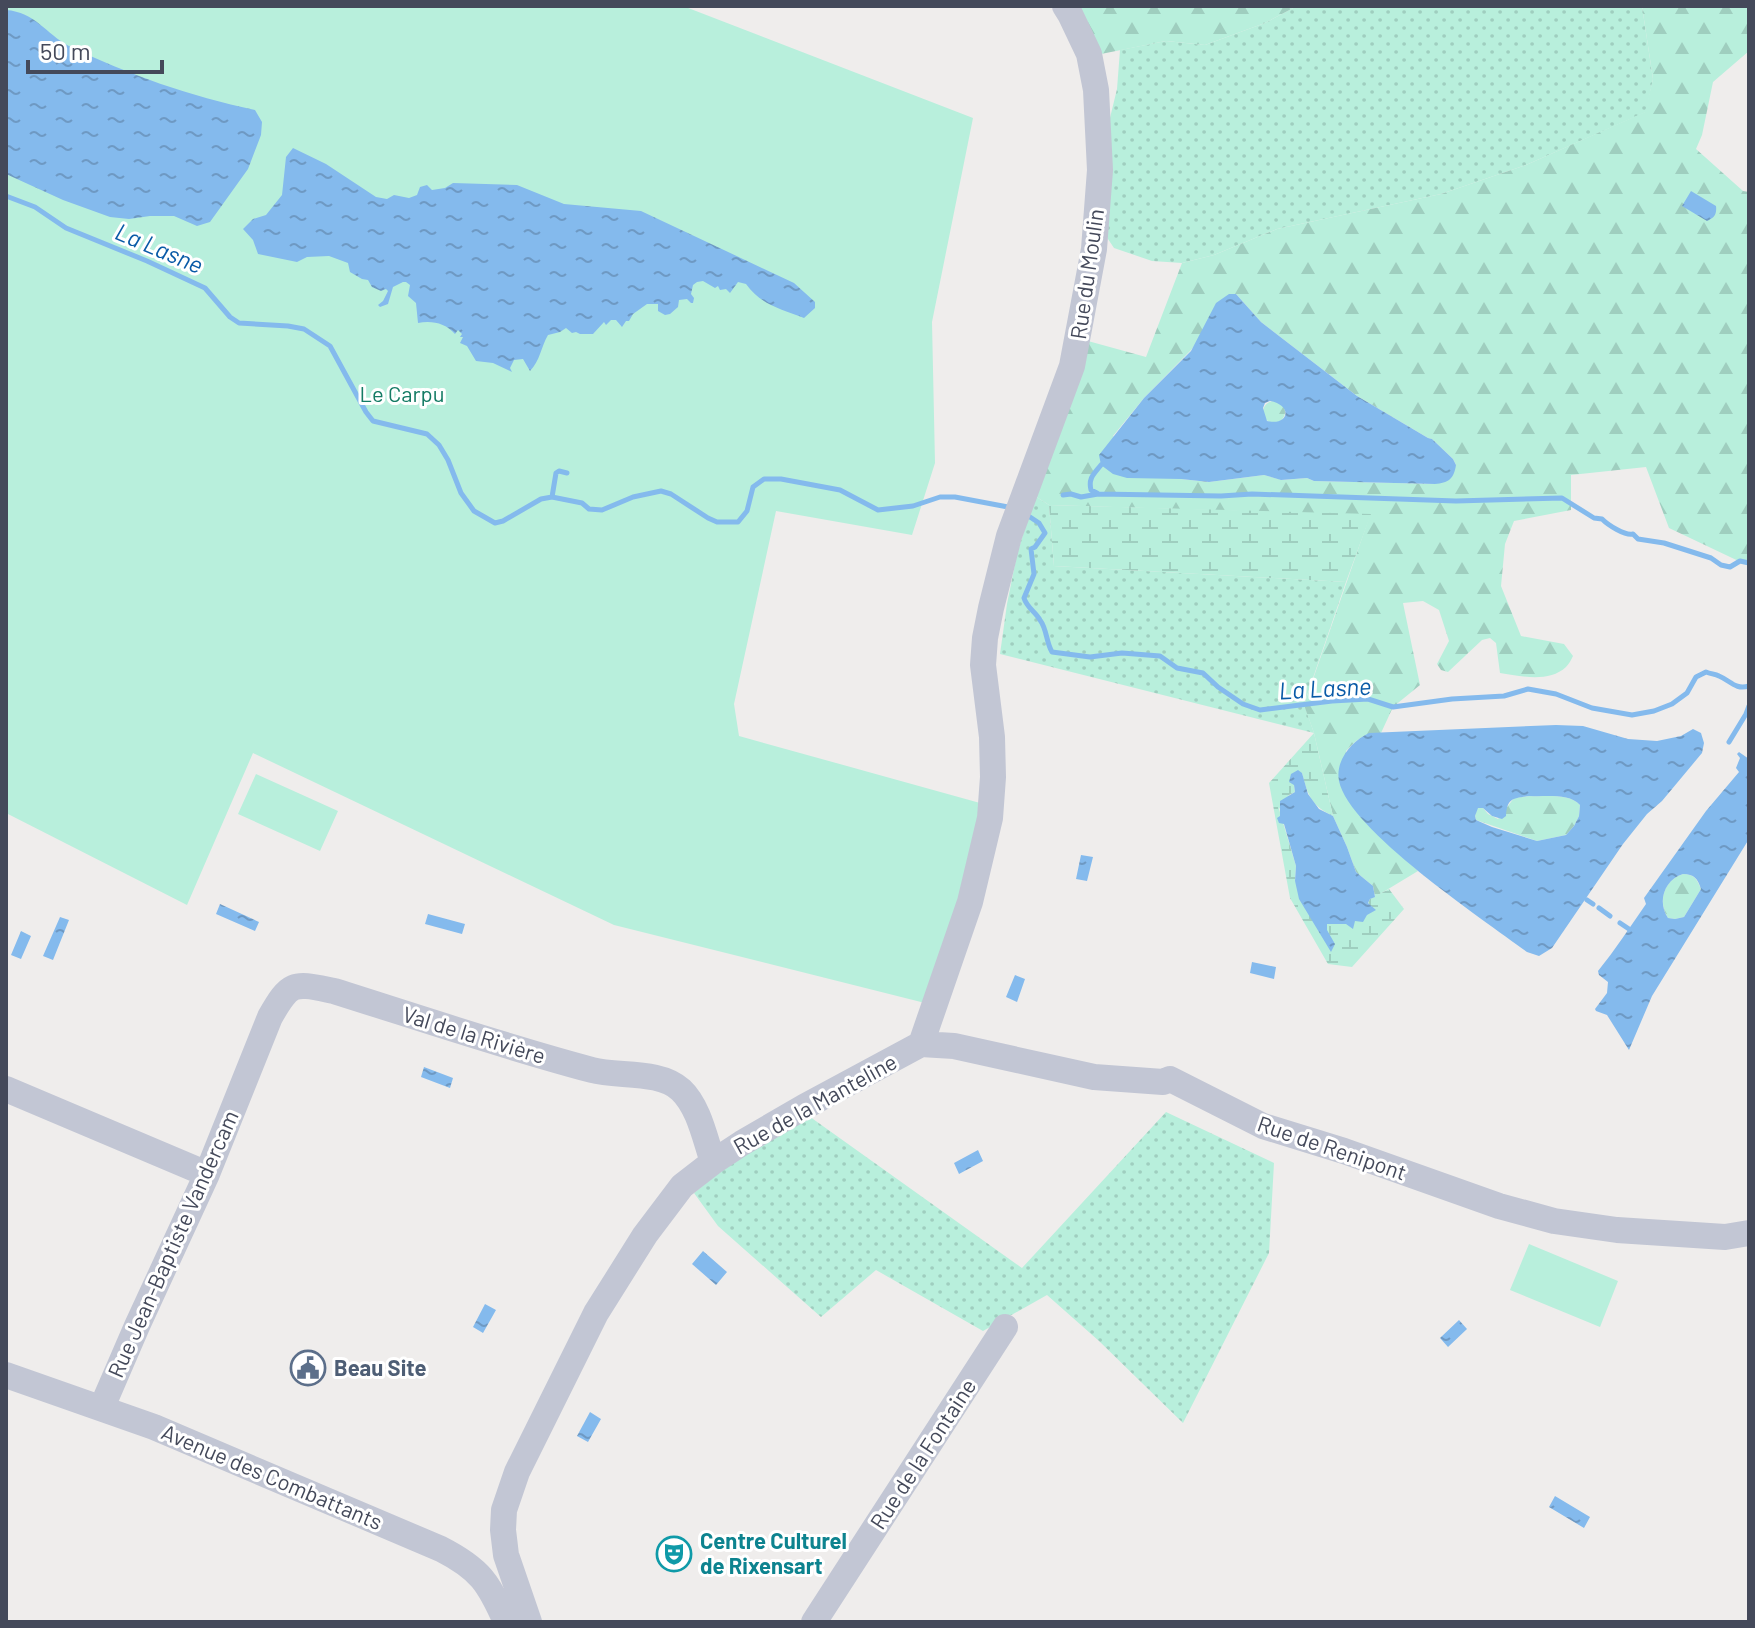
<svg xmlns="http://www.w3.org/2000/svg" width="1755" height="1628" font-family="Barlow,sans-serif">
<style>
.grass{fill:url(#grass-dots)}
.forest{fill:url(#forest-firs);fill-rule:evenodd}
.wetland{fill:url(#wetland-marsh)}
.park{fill:#b8efdc}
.water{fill:url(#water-ripples);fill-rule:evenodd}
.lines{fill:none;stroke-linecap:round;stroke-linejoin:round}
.stream{stroke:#84baed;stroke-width:5}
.minor{stroke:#c2c6d4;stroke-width:26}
.labels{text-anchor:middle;stroke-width:6;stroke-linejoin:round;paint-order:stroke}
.street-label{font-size:22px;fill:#44495a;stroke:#fff}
.park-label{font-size:22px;fill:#147b64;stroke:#fff}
.service-label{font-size:22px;font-weight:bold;fill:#4e5e75;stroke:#fff;text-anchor:start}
.culture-label{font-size:22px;font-weight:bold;fill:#0d838f;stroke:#fff;text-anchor:start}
.water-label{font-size:24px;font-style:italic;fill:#095aa7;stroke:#fff}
</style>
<defs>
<pattern id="grass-dots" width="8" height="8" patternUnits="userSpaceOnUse" patternTransform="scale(2)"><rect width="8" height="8" fill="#b8efdc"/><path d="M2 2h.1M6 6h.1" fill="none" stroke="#9fcebf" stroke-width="1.8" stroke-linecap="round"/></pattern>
<pattern id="forest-firs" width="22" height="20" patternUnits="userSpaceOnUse" patternTransform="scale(2)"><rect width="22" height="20" fill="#b8efdc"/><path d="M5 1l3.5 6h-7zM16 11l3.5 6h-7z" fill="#9fcebf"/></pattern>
<pattern id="wetland-marsh" width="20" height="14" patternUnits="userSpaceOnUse" patternTransform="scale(2)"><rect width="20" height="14" fill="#b8efdc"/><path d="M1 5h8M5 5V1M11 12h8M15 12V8" fill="none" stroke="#9fcebf"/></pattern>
<pattern id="water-ripples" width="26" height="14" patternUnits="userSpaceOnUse" patternTransform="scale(2)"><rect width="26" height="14" fill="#84baed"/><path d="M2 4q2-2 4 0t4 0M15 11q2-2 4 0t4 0" fill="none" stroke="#6e99c3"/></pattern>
</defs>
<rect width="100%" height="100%" fill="#efedec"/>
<path class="grass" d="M1297,6h345l11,73 -7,33 -120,53 -85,29 -164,35 -63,26 -32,8 -30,-2 -38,-13 -6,-9 1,-117 8,-33 3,-39 46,-9 39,4 60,-22z
M1035,496l14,9 5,61 292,16 -42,122 10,29 -314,-79 7,-50 10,-50z
M1166,1112l108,51 -5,90 -86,170 -84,-82 -52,-46 -64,36 -107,-61 -55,47 -103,-91 -24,-33 47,-38 65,-41 216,154z"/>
<path class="forest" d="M1055,6h242l-32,17 -60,22 -39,-4 -80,16z
M1642,6h107v45l-36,31 -11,53 -6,14 47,42 6,1v374l-80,-38 -23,-61 -75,8v35l-57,11 -9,23 -4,42 20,50 43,8 9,12c-2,4 -4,8 -7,11 -17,16 -46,9 -66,6l-4,-30 -6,-5 -8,2 -34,32 -7,-2 -4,-6 12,-23 -10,-31 -16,-9 -20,2 17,82 -27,22 -12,26c-18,0 -23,6 -35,18l20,72 52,48 -43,26 -2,-11 -17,-14 -9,-25 -14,-31 -19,-83 -10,-28 66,-190 -321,-10 -14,-9 53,-155 58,16 36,-94 32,-8 63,-26 164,-35 85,-29 119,-53 8,-33zM1236,294l25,28 96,74 71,42 4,1 21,20 3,6 -21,19 -121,-3 -7,-3 -25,2 -18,-5 -55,7 -28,-3 -68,-43 31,-38 47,-48z
M1263 412a11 11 0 1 1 22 0a11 11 0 1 1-22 0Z
M1530,796c17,1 39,-3 50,9l-1,11 -5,10 -8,9 -29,6 -61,-21 -1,-4 2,-8h6l5,6 10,5 16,-21z
M1683,874c11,0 14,5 18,15l-17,28 -9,2 -7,-1c-11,-17 -4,-38 15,-44z"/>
<path class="wetland" d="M1049,505l322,9 -25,68 -292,-16z
M1314,733l19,83c-22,-11 -25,-20 -31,-43l-8,12 1,7 -6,3 -10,14 17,57 -1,15 32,49v-6h19l29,-14 -7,-7 2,-4 19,-10 15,20 -52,58 -24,-3 -38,-66 -21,-115z"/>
<path class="park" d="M6,6h677l290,112 -41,204 3,141 -23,72 -136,-24 -42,193 5,32 241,67 -11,67 -44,133 -311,-78 -361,-172 -66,152 -181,-92z
M256,774l82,37 -18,40 -82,-37z
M1529,1244l89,37 -18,46 -90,-37z"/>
<path class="water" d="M6,10c29,2 40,24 63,36 60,29 121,50 186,64l7,12 -1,13 -13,34 -38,53 -13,4 -23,-10h-24l-21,3 -19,-2 -47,-17 -57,-26z
M293,148l33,16 50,33 11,2 7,-4 15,3 8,-3 3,-8 7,-2 5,5 13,-2 8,-5 64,2 47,19 77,7 153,72 21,19v6l-11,10c-23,-9 -43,-13 -58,-34l-8,-2 -8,11 -4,-4 -6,1 -2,-4 -3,2 -12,-7 -6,1 -4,3 -2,9 3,4 -1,5h-2l-4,-4 -8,1 -1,7 -8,7 -5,1 -7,-4v-7h-11l-14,10 -4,7h-3l-4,6 -6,-7h-5l-5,5 -2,-3 -11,12h-13l-4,-2 -4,1 -6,-5 -6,4 -12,3c-7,12 -8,26 -18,36l-7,-12 -9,1 -4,8 2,4 -19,-9 -17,-2 -9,-15 -7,-3 3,-6h-3l2,-3 -4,-4 -3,4c-9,-11 -24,-14 -37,-11l-2,-20 -8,-7 2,-11 -4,-3h-3l-10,5 -5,17 -8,3 -2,-2 5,-4 5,-10 -2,-2 -5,2 -9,-4 -4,-7 -6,-1 -12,-7 -2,-9 -19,-7 -22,1 -10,5 -39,-8 -5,-14 -10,-11 10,-10 13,-4 16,-20 4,-38z
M1691,191l25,15c1,9 -2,12 -9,15l-25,-15z
M1229,294h7l25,28 96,74 71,42 4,1 21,20 3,6c-2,14 -8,18 -21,19l-121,-3 -7,-3 -26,2 -17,-5 -55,7 -28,-3 -54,-1 -14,-4 -12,-9 -2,-10 45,-57 47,-47 25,-48zM1270,401c23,4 19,25 -3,20l-4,-13 2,-5z
M1556,725l27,1 45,13 29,2 24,-5 12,-7 8,4 3,10 -2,10 -40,48 -15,13 -24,30 -71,104 -13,8 -12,-4c-43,-32 -178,-122 -188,-171 -4,-21 13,-40 30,-48zM1530,796c17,1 39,-3 50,9l-1,11 -5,10 -8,9 -29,6 -45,-14 -16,-7 -1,-4 3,-8h5l9,8 10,3 4,-3c1,-18 7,-18 24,-20z
M1739,752l10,7v80l-97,157 -23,54 -22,-35 -11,-4 -1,-2 12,-16 1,-11 -9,-7 -1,-4c17,-21 32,-44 48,-67l-2,-6 62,-87 33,-39 -3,-4 4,-10 -3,-4zM1683,874c11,0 15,5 18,15l-17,28 -9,2 -7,-1c-11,-16 -4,-38 15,-44z
M1298,770l4,3 6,21 11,15 14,7 14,31 9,25 17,14 2,11 -5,2 -2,4 8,7 -9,5 -4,7 -8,-1 -2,8 -7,-5h-19v6l8,14 -4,8 -32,-53 -4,-18 1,-15 -12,-42 -5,-1 -2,-5 3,-2v-15l15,-9 -1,-7 -5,-3 2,-8z
M1081,855l12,2 -6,24 -11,-2z
M220,904l39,18 -4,9 -39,-17z
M428,914l37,10 -3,10 -37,-10z
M60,917l9,3 -16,40 -10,-4z
M21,931l10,5 -10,23 -10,-4z
M1252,962l24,5 -2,12 -24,-6z
M1015,975l10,4 -8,23 -11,-5z
M424,1067l29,11 -3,10 -29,-11z
M978,1150l5,11 -24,13 -5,-11z
M703,1251l24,21 -11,13 -24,-21z
M485,1304l11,6 -13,23 -10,-6z
M1459,1320l8,9 -19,18 -8,-9z
M590,1412l11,7 -13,23 -11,-6z
M1555,1496l35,21 -6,11 -35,-21z"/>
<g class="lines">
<path class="stream" d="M6,196l29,11 31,21 81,33 58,27 25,29 9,6 49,3 16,3 26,17 36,66 7,9 54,13 12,11 9,15 13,33 13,18 21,12 8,-2 38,-22 11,-2 30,6 7,6 13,1 31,-13 28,-6 10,3 37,24 9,4h21l9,-11 6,-24 11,-8h17l59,11 38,20 35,-4 27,-9h15l53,10
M1097,493l-6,-3c-3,-12 3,-16 10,-25
M1063,495l8,-1 10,3 17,-3 123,2 31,-2 204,7 106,-3 32,20 8,1c6,6 23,17 31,15l5,5 26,4 47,15 10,7 9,2 10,-6 9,2
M552,497l4,-24 3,-2 8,2
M1030,517l9,6 6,10 -10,14 -4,2 3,25 -10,24c3,10 11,13 16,22 7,9 6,22 12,32l38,5 32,-4 38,3 17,12 26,5 15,14 25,17 17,6 72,-9 36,-2 25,8 59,-8 52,-3 24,-7 28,5 36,14 40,7 22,-4 18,-7 15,-11 9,-16 10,-5c5,2 9,2 13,4 12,5 16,14 30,10
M1729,742l17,-28 3,-8
M1587,900l6,4
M1599,908l11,8
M1620,923l9,6"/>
<path class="minor" d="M921,1044l33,2 140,31 69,5 7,-3 93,47 81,25 155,55 55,15 63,9 108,7 24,-4
M6,1089l201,85
M6,1375l148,52 287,122c39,20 48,34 65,73
M102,1407l35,-81 70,-152 63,-157c21,-37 24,-34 64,-26 86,27 171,56 258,79 26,7 68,0 89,20 18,17 24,49 32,72
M529,1622l-23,-67 -3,-25 1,-20 13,-38 79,-159 49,-78 37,-49 31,-24 29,-19 62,-36 117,-63 49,-142 20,-84 3,-41 -1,-40 -9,-72 2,-27 6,-30 18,-72 63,-170 22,-117 6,-79 -4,-80 -7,-36 -19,-40 -5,-8
M814,1622l191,-295"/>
</g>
<defs>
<g id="civic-ring" transform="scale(1.8)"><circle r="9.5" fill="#fff" stroke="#5c6f8a" stroke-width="1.5"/><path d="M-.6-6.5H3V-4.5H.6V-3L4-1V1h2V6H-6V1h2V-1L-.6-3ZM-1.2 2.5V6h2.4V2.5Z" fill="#5c6f8a"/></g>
<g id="theatre-ring" transform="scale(1.8)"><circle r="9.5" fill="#fff" stroke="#0f9aa8" stroke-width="1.5"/><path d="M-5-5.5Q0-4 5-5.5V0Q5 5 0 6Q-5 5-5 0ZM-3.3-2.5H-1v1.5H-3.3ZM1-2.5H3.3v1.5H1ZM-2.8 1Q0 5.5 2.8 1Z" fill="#0f9aa8"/></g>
</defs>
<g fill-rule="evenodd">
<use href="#civic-ring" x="308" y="1368"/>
<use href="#theatre-ring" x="674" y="1554"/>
</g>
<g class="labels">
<g class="street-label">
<text transform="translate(1087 274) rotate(-82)" y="8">Rue du Moulin</text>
<text transform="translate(474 1035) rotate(17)" y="8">Val de la Rivière</text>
<text transform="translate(815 1104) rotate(-29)" y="8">Rue de la Manteline</text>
<text transform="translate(1332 1148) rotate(19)" y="8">Rue de Renipont</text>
<text transform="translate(173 1244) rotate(-66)" y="8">Rue Jean-Baptiste Vandercam</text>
<text transform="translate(923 1454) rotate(-57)" y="8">Rue de la Fontaine</text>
<text transform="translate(272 1477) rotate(23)" y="8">Avenue des Combattants</text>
</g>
<g class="park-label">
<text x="402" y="402">Le Carpu</text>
</g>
<g class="service-label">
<text x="334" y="1376">Beau Site</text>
</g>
<g class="culture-label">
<text x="700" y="1549">Centre Culturel<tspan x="700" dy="25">de Rixensart</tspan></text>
</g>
<g class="water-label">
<text transform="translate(159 249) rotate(23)" y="8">La Lasne</text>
<text transform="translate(1325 689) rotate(-3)" y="8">La Lasne</text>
</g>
</g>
<rect width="1755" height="1628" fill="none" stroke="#44495a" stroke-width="16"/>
<path d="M28 60v12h134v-12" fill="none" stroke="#44495a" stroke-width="4"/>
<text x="40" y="60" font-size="24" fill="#44495a" stroke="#ffffff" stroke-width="6" paint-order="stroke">50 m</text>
</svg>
